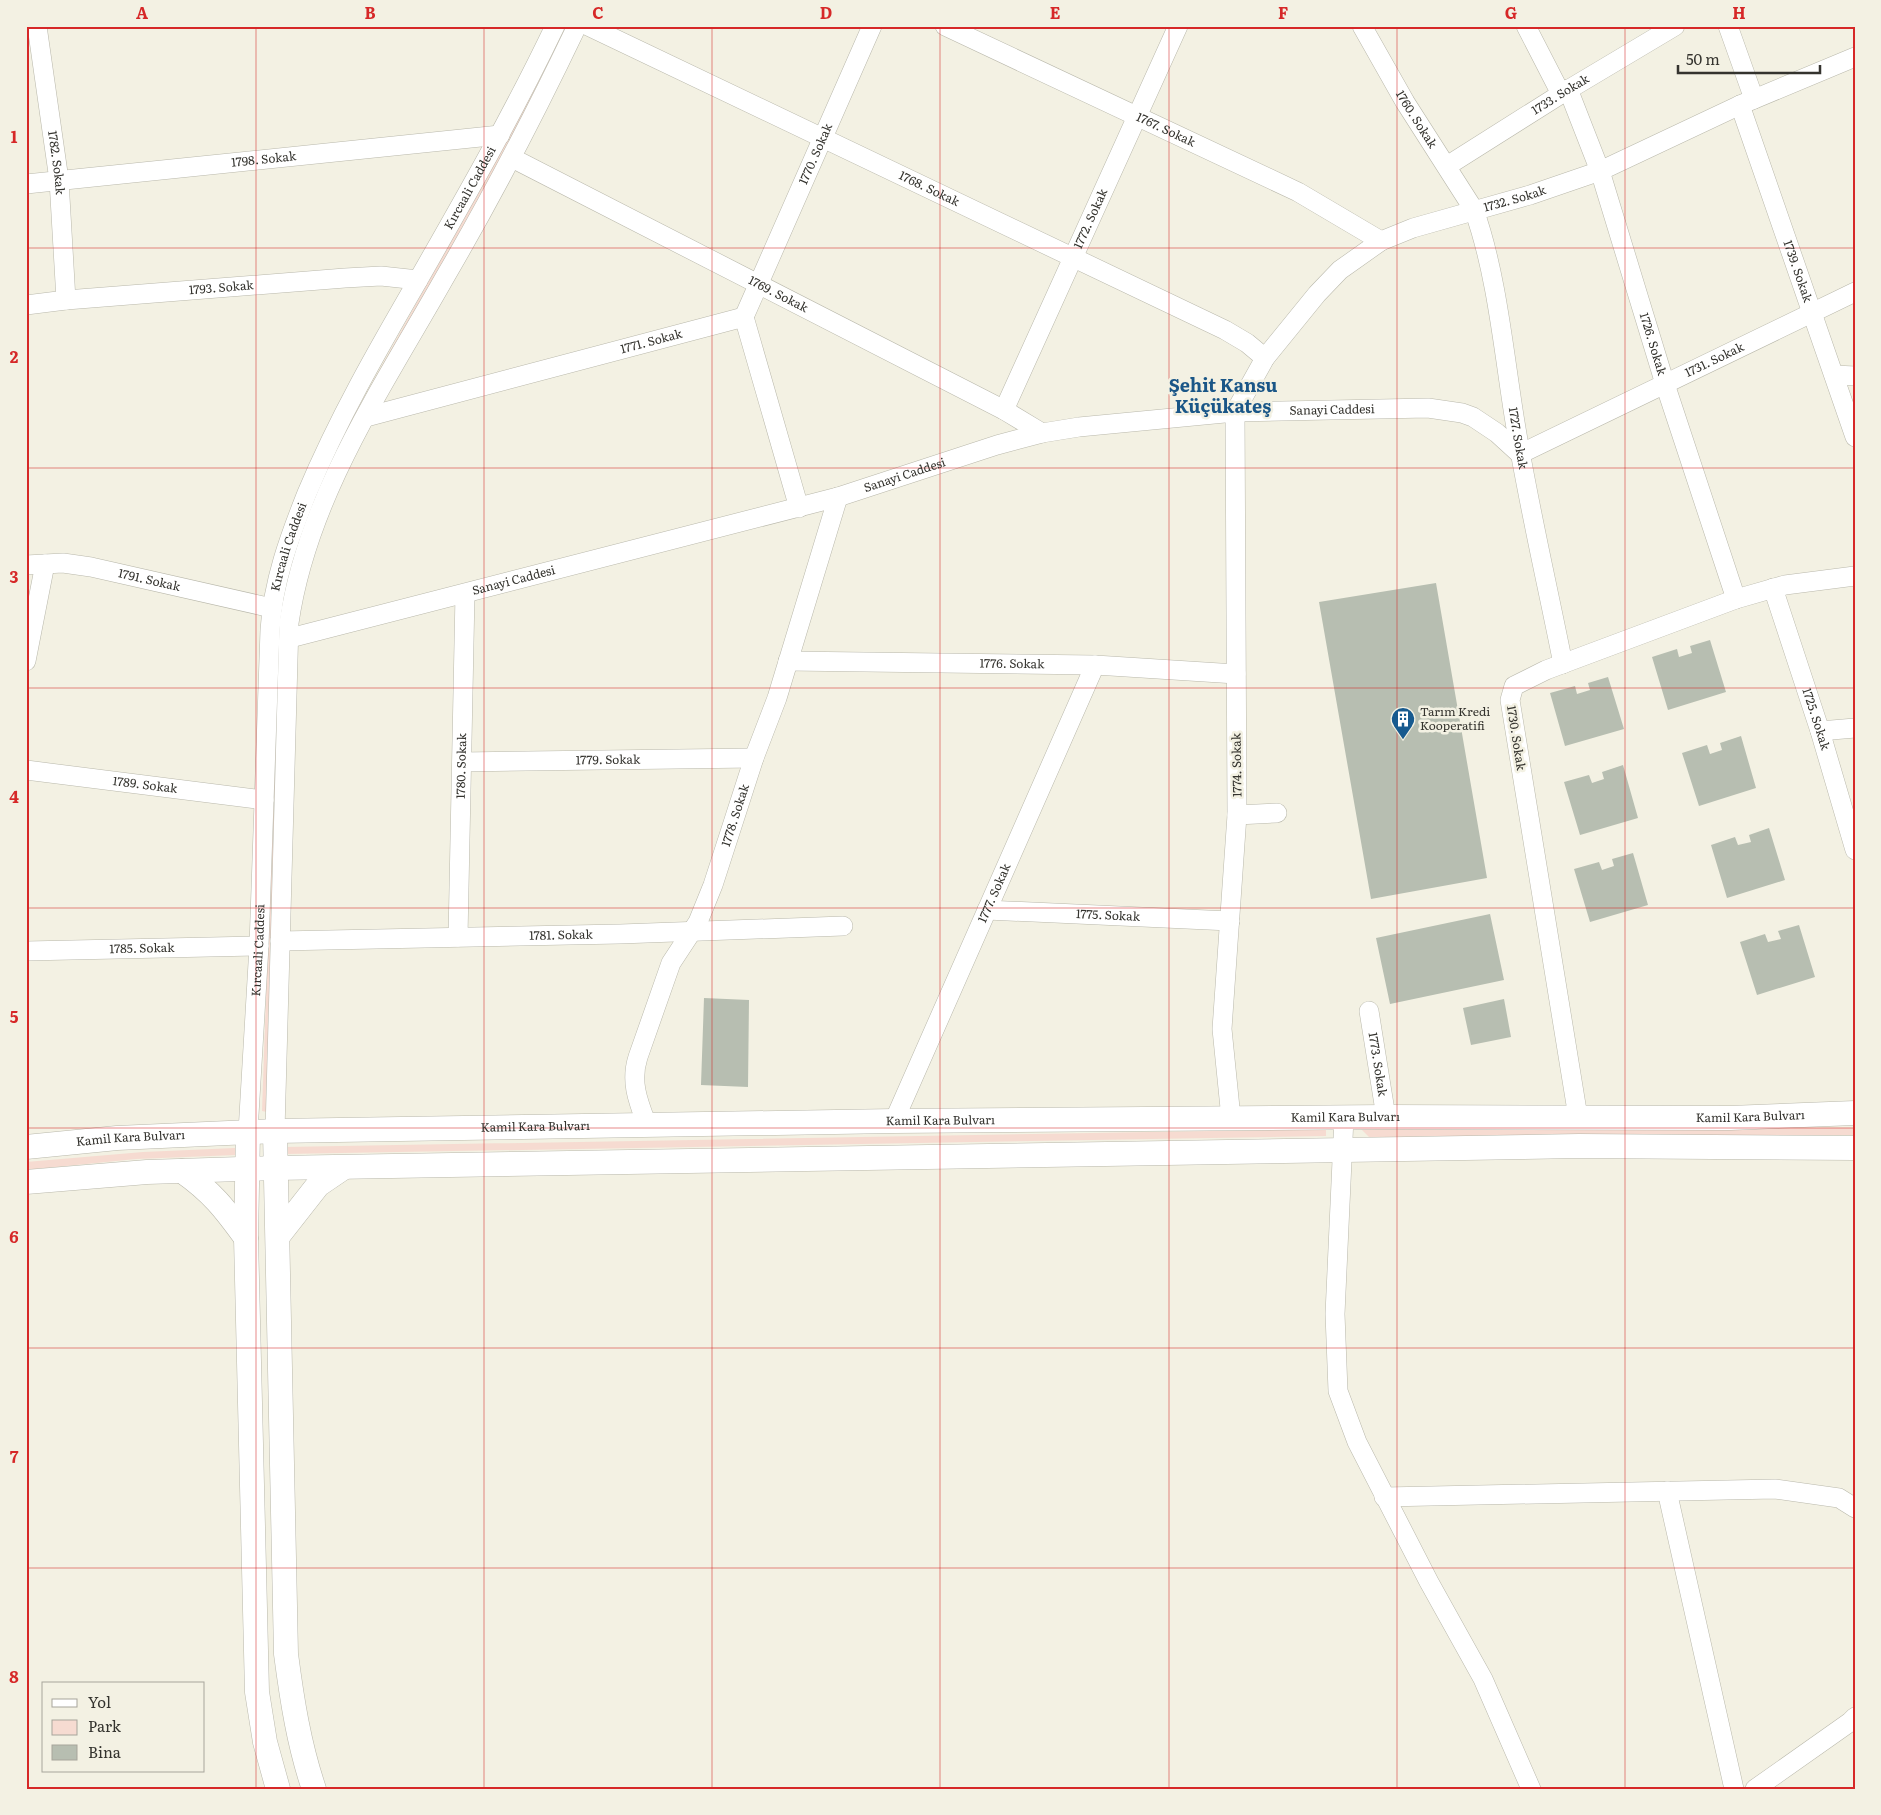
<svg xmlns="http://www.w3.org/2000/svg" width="1881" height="1815" font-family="Literata,serif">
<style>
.green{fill:#f6dbd1}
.building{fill:#b7beb1}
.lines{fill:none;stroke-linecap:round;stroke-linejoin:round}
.minor-casing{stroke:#b9b8ab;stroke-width:20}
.major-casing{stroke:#b9b8ab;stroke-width:25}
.minor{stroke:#fff;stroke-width:19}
.major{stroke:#fff;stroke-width:24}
.grid{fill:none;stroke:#d62828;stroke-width:1;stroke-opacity:0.55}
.labels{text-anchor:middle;stroke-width:5;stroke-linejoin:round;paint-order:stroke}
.street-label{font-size:12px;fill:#34332e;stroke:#f3f1e3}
.poi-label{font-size:12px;fill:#34332e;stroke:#f3f1e3;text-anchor:start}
.district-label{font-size:18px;font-weight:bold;fill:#1a5687;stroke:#f3f1e3}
.neatline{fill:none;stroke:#d62828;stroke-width:2}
.grid-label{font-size:16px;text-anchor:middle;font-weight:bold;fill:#d62828}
</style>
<rect width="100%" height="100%" fill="#f3f1e3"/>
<path class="green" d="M563,26h4l-70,140 -73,132 -141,314 -3,-1 12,-57 49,-115 150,-270z
M278,652h4l-15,460 -5,-1z
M1727,1128h128v7l-486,2 -8,-8z
M1326,1129v7l-1041,18 -1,-7z
M235,1148l1,7 -100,4 -110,11v-8l117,-10z"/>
<path class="building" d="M1436,583l51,295 -116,21 -52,-297z
M1710,640l16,52 -58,18 -16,-53 25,-8 2,8 13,-4 -2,-7z
M1608,677l16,52 -59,17 -15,-53 25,-7 2,8 13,-4 -2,-7z
M1741,736l15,52 -57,18 -17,-53 25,-8 3,9 12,-4 -2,-7z
M1623,765l15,53 -58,17 -16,-53 25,-7 3,8 12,-4 -2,-7z
M1769,828l16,52 -58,18 -16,-53 24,-8 3,8 13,-3 -2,-7z
M1633,853l15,52 -58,17 -16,-53 25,-7 3,8 12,-4 -2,-7z
M1490,914l14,66 -114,24 -14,-66z
M1799,925l16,52 -58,18 -17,-53 25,-8 3,8 13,-3 -3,-8z
M704,998l45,2 -1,87 -47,-2z
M1504,999l7,38 -40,8 -8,-37z"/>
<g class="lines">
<g class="minor-casing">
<g id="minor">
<path id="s1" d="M37,26l22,154 7,120"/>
<path id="s2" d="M588,26l637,304 22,13 18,15"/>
<path id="s3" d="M945,26l353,166 83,49"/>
<path id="s4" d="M1362,26l43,76 69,108c23,64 30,145 41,212 13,81 32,161 48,242"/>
<path d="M1526,26l35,68"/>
<path d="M1728,26l26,73"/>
<path id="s5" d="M1568,89l32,82 65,213 71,215"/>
<path id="s6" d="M1740,105l115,332"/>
<path id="s7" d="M512,158l492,252 38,23"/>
<path id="s8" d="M1447,166l114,-72 114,-68"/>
<path id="s9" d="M26,184l474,-49"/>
<path id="s10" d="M26,305l40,-5 279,-22 36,-2 37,4"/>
<path id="s11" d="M744,317l128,-291"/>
<path d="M1834,375l21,1"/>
<path id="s12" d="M1004,410l174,-384"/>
<path id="s13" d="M366,417l378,-100 55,191"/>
<path id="s14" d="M26,565l37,-2 28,4 181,41"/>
<path id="s15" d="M1773,588l47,143 35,119"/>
<path id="s16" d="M290,638l548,-141 159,-52 45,-12 37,-6 156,-15 193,-4 34,5 11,4 24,16 23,21 335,-162"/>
<path d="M26,661l19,-97"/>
<path id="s17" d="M788,661l307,4 141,9"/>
<path d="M1820,731l35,-3"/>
<path id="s18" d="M462,762l292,-4"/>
<path id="s19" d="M26,770l238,30"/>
<path d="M1237,815l40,-2"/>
<path id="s20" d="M987,910l243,11"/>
<path id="s21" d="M458,937l7,-343"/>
<path id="s22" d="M280,941l340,-7 223,-8"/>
<path id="s23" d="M26,951l233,-5"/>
<path id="s24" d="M1369,1011l17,106"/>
<path d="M1344,1117l-9,197 3,77 19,51 72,140 54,97 48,110"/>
<path d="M1578,1117l-68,-417 4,-14 32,-16 190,-71 49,-14 70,-9"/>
<path id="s25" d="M1231,1118l-9,-89 15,-214 -2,-403 30,-54 52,-64 23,-24 41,-29 32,-13 117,-33 70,-24 140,-66 115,-48"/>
<path id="s26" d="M894,1121l201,-456"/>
<path id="s27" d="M647,1125c-9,-24 -17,-43 -9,-68l33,-94 27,-41 15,-37 41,-127 23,-60 61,-201"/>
<path d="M275,1131l14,-508c18,-126 95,-238 156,-346 48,-82 91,-165 132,-251"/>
<path id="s28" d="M248,1132l11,-186 11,-316c3,-48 19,-92 37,-137 31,-74 70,-142 110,-211 48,-84 96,-168 138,-256"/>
<path d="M1667,1491l67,298"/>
<path d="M1384,1497l391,-8 64,9 16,10"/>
<path d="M1755,1789l95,-67 5,-5"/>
</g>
</g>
<g class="major-casing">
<g id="major">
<path d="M275,1131l11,523c6,46 13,91 28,135"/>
<path d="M248,1132l-2,106 11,454 8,50 13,47"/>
<path id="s29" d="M26,1147l91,-9 158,-7 619,-10 492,-4 344,1 125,-5"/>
<path d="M182,1171c30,21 43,38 64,67"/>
<path d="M26,1182l121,-10 128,-4 1304,-22 276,2"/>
<path d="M278,1236l40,-51 25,-17"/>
</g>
</g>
<use href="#minor" class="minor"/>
<use href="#major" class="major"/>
</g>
<path class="grid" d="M256,26v1763M484,26v1763M712,26v1763M940,26v1763M1169,26v1763M1397,26v1763M1625,26v1763M26,248h1829M26,468h1829M26,688h1829M26,908h1829M26,1128h1829M26,1348h1829M26,1568h1829"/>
<defs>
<g id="building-pin" transform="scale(1.25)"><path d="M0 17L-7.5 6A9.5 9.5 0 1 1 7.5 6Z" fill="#175a8f" stroke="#f3f1e3"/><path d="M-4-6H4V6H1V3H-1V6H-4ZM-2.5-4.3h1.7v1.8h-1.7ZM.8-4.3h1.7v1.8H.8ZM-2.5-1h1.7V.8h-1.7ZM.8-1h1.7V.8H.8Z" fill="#fff"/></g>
</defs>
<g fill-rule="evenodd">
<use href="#building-pin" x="1403" y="719"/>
</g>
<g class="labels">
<g class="street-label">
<text dy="4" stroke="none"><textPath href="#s8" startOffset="134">1733. Sokak</textPath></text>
<text dy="4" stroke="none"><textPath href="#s4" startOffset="108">1760. Sokak</textPath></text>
<text dy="4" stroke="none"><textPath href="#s3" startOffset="244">1767. Sokak</textPath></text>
<text dy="4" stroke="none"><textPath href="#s11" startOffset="178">1770. Sokak</textPath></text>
<text dy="4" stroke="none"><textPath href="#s9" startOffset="239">1798. Sokak</textPath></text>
<text dy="4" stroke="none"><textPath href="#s1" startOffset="138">1782. Sokak</textPath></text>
<text dy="4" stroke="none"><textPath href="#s28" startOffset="991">Kırcaali Caddesi</textPath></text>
<text dy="4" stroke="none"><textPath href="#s2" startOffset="378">1768. Sokak</textPath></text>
<text dy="4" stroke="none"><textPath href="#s25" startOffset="1075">1732. Sokak</textPath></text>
<text dy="4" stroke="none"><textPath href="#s12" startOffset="210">1772. Sokak</textPath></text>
<text dy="4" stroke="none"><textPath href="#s6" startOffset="176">1739. Sokak</textPath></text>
<text dy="4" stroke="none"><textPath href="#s10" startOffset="196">1793. Sokak</textPath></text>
<text dy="4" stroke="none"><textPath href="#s7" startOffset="299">1769. Sokak</textPath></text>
<text dy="4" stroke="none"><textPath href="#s13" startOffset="295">1771. Sokak</textPath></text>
<text dy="4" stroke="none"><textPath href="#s5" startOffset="269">1726. Sokak</textPath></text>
<text dy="4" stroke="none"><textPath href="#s16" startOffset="1489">1731. Sokak</textPath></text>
<text dy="4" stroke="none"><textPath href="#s16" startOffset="1071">Sanayi Caddesi</textPath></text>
<text dy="4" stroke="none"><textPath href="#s4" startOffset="448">1727. Sokak</textPath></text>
<text dy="4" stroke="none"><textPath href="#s16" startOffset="636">Sanayi Caddesi</textPath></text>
<text dy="4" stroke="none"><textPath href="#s28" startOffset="588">Kırcaali Caddesi</textPath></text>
<text dy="4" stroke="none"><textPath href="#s14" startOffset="125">1791. Sokak</textPath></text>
<text dy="4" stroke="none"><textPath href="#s16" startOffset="231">Sanayi Caddesi</textPath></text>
<text dy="4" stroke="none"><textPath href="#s17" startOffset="224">1776. Sokak</textPath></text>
<text dy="4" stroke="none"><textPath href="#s15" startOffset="138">1725. Sokak</textPath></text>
<text transform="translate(1516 738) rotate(81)" y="4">1730. Sokak</text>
<text dy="4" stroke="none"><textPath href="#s18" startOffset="146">1779. Sokak</textPath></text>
<text transform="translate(1237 765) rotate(-91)" y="4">1774. Sokak</text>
<text dy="4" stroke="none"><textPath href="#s21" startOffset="171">1780. Sokak</textPath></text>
<text dy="4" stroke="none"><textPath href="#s19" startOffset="120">1789. Sokak</textPath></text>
<text dy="4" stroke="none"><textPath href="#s27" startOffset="332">1778. Sokak</textPath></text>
<text dy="4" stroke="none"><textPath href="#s26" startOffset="249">1777. Sokak</textPath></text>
<text dy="4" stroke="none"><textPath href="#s20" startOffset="121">1775. Sokak</textPath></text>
<text dy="4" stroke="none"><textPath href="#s22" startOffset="281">1781. Sokak</textPath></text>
<text dy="4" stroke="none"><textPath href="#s23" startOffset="116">1785. Sokak</textPath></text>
<text dy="4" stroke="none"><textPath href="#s28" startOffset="182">Kırcaali Caddesi</textPath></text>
<text dy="4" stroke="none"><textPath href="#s24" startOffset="54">1773. Sokak</textPath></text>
<text dy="4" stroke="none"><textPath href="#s29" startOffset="1725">Kamil Kara Bulvarı</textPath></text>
<text dy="4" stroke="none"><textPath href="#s29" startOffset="1320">Kamil Kara Bulvarı</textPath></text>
<text dy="4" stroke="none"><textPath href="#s29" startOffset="915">Kamil Kara Bulvarı</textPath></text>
<text dy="4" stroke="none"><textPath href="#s29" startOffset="510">Kamil Kara Bulvarı</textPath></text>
<text dy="4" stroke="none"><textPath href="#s29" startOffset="105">Kamil Kara Bulvarı</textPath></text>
</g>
<g class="poi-label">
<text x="1420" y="716">Tarım Kredi<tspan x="1420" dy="14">Kooperatifi</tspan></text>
</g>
<g class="district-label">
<text x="1223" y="392">Şehit Kansu<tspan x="1223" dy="21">Küçükateş</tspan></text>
</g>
</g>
<rect width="1881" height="1815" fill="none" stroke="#f3f1e3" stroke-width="55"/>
<rect x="42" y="1682" width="162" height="90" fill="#f3f1e3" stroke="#a7a59b"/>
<rect x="52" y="1699" width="25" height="8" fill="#ffffff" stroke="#a7a59b"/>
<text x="88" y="1708" font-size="15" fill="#34332e">Yol</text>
<rect x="52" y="1720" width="25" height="15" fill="#f6dbd1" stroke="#a7a59b"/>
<text x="88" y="1732" font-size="15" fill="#34332e">Park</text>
<rect x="52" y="1745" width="25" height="15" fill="#b7beb1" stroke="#a7a59b"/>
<text x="88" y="1758" font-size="15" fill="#34332e">Bina</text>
<path d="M1678 65v8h142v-8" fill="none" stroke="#34332e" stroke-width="2.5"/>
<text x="1686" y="65" font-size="15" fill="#34332e" stroke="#f3f1e3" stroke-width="4" paint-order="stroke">50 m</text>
<rect x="28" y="28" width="1826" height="1760" class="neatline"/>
<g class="grid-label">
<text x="142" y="19">A</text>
<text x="370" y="19">B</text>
<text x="598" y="19">C</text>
<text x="826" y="19">D</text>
<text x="1055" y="19">E</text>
<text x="1283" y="19">F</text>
<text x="1511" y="19">G</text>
<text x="1739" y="19">H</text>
<text x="14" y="143">1</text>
<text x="14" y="363">2</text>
<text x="14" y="583">3</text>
<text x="14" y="803">4</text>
<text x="14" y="1023">5</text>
<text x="14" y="1243">6</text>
<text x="14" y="1463">7</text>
<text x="14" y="1683">8</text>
</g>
</svg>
